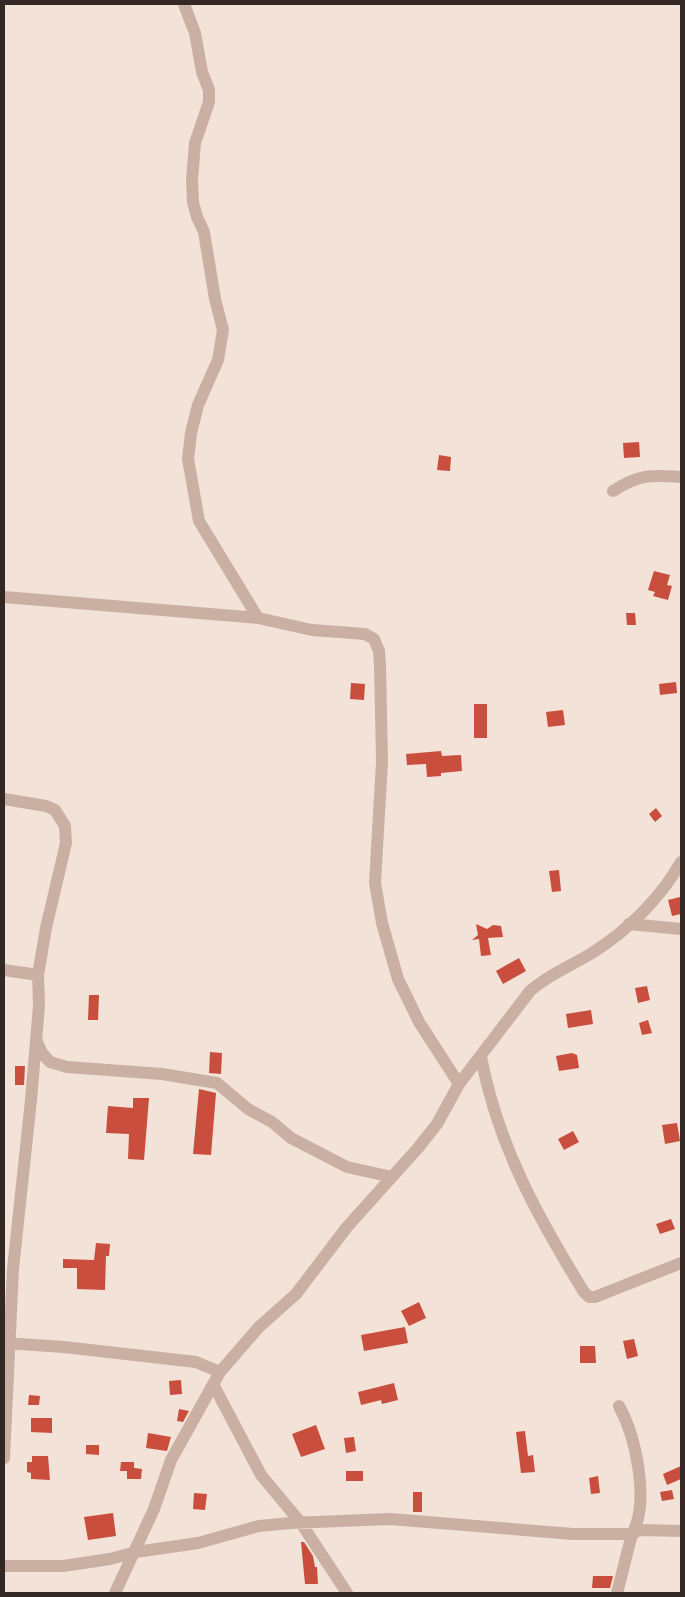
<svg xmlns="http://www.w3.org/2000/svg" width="685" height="1597" font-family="Jost,sans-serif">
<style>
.building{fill:#c94e3d}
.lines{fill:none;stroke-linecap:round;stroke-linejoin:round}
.minor{stroke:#cab0a3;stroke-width:12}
</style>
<rect width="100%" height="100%" fill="#f2e2d7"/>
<path class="building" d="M639,442l1,15 -16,1 -1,-15z
M439,455l12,2 -1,14 -13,-1z
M654,571l16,4 -3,10 5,1 -4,14 -15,-4 2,-4 -7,-2z
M626,613h9l1,12h-9z
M676,682l1,11 -17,2 -1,-11z
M351,683l14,1 -1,16 -14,-1z
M474,704h13v34h-13z
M563,710l2,15 -17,2 -2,-15z
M441,751l1,5 19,-1 1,16 -21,2v3l-14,1 -1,-13 -19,1 -1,-11z
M656,808l6,8 -7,6 -6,-8z
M559,870l2,21 -9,1 -3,-21z
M680,897l1,17 -9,2 -4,-16z
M476,924l11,5 6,-4 8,1 2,11 -15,1 3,17 -10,1 -2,-17 -7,1 6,-5z
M519,958l7,13 -23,13 -7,-13z
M647,986l3,14 -12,3 -3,-15z
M89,995h10l-1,25h-10z
M591,1010l2,14 -25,4 -2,-14z
M648,1020l4,13 -10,2 -3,-12z
M210,1052l12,1 -1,21 -12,-1z
M572,1053l5,2 2,13 -20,3 -3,-15z
M15,1066h10l-1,19h-9z
M199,1089l17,4 -5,62 -18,-1z
M133,1098h16l-5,62 -16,-1 1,-25 -23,-1 2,-27 25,2z
M677,1123l3,18 -15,3 -3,-19z
M573,1131l6,11 -15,8 -6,-11z
M671,1219l4,10 -15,5 -4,-10z
M96,1243l14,1 -1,12h-3l-1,34 -28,-1v-21h-14v-9l31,1z
M419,1302l7,16 -17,8 -8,-15z
M405,1327l3,16 -44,8 -3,-16z
M634,1339l4,17 -11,3 -4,-18z
M580,1346h15l1,17h-16z
M181,1380l1,14 -12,1 -1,-14z
M394,1383l4,17 -16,4 -1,-4 -20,5 -3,-13z
M29,1395l11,1 -1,9h-11z
M179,1409l10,2 -6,11 -6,-1z
M31,1418h21v15l-21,-1z
M316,1425l9,24 -24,8 -9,-23z
M525,1431l3,25 5,-1 2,17 -14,1 -5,-41z
M148,1433l23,4 -4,14 -21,-3z
M354,1437l2,14 -10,2 -2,-15z
M86,1445h13v10l-13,-1z
M32,1456h16l2,24 -19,-1v-6l-4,-1v-10h5z
M121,1462h13v6l8,1 -1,10h-14v-8h-7z
M681,1466v13l-14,6 -4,-11z
M346,1471h17v10h-17z
M598,1476l2,17 -9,1 -2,-16z
M672,1490l2,9 -12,2 -2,-9z
M413,1492h9v20h-9z
M194,1493l13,1 -2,16 -12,-1z
M113,1513l3,23 -28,4 -4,-23z
M301,1542h3l9,14 2,11h2l1,17h-13z
M593,1576h20l-3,12h-18z"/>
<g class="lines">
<path class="minor" d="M184,4l11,29 7,39 7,18v12l-14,41 -3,37 1,22 4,15 7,15 11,67 8,31 -5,30 -20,45 -7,28 -3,26 11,62 59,97
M613,491c26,-17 38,-16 68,-14
M4,597l254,21 54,12 53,4 9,5 5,12 1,14 2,97 -7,121 7,40 16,56 21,43 40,62
M4,799l42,7 9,4 10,16 1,17 -20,85 -8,47 1,30 -8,95 -18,169 -9,189
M629,924l52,5
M4,970l34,5
M37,1042l5,11 8,9 17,5 95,7 55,9 31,26 24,13 19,16 56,29 45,10
M481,1057c17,88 56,159 103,235l5,5h6l86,-34
M4,1343l60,4 132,15 24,10
M213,1384l48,91 40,48 46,70
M4,1566h59l47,-7 26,-7 62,-9 61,-17 31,-3 100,-4 183,15h59c18,-32 4,-97 -13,-128
M115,1593l39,-84 17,-49 49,-88 39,-45 37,-33 51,-67 71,-79 19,-24 22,-40 71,-93c19,-17 41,-25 62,-38 35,-22 69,-55 89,-91
M617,1593l15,-59 7,-4 42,1"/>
</g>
<rect width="685" height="1597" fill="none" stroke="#342825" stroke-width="10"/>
</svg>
